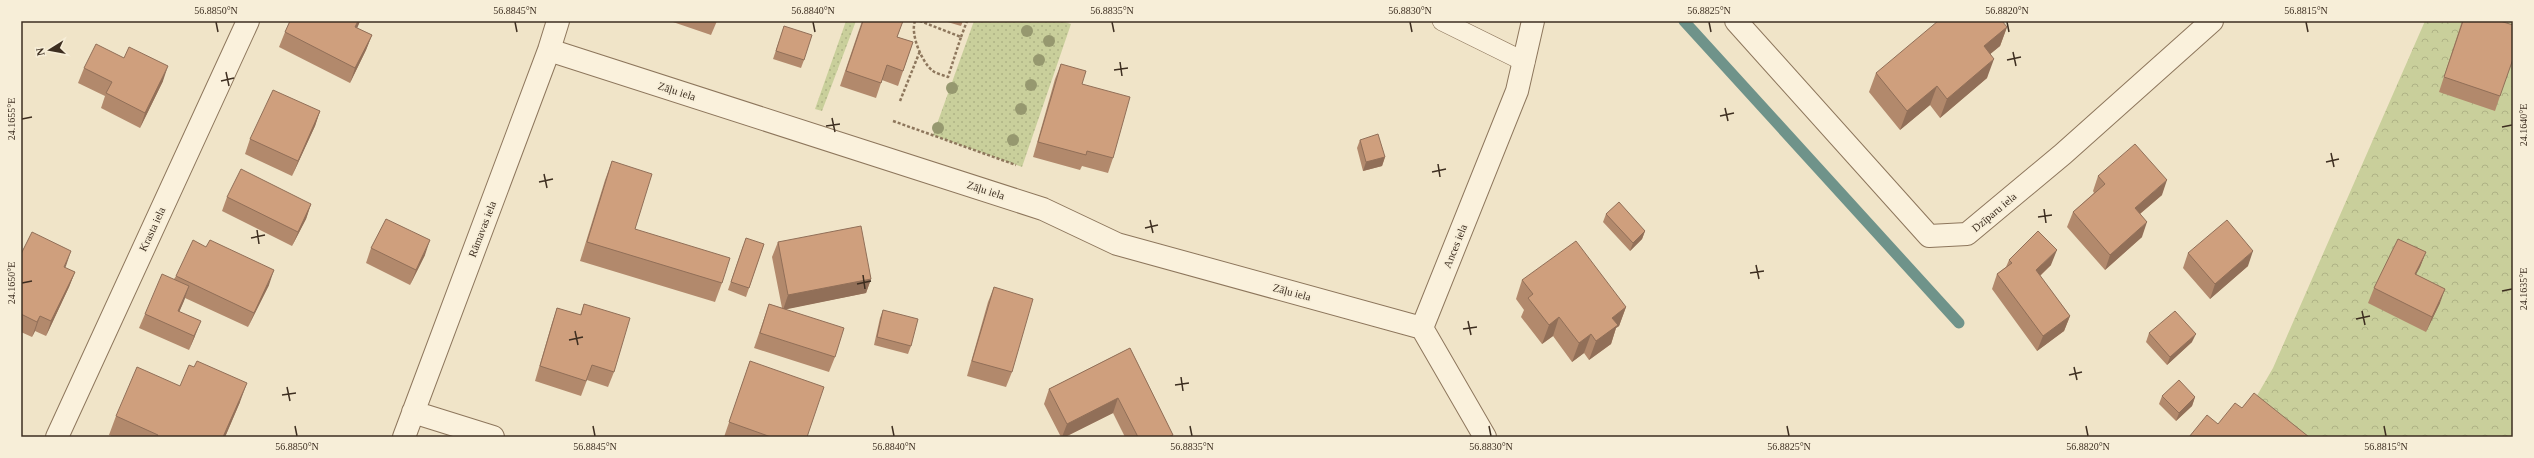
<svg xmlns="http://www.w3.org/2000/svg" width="2534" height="458" font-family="'Times New Roman',serif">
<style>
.grass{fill:url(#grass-dots)}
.forest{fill:url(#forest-crowns)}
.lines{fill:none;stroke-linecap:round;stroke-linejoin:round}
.stream{stroke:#6f938a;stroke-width:11}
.service-casing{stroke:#8d765c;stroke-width:20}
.minor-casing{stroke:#8d765c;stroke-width:24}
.path{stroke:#8d765c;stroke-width:2.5;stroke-dasharray:3 2;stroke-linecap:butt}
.service{stroke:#faf1dc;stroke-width:19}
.minor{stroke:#faf1dc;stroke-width:22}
.tree{fill:#96986f}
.wall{fill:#b2896c}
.shaded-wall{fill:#916f58}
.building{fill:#cf9f7d;stroke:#916f58}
.ticks{fill:none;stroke:#3d2e20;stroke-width:1.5}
.labels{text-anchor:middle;stroke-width:3.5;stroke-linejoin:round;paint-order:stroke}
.street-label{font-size:11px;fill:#3d2e20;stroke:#f7eed8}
.neatline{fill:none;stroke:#3d2e20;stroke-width:1.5}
.ticks-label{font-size:10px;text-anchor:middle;fill:#3d2e20}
</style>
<defs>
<pattern id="grass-dots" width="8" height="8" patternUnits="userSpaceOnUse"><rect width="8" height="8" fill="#c9cf9b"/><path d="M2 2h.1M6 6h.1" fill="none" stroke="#aeb285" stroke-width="1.8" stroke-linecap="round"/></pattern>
<pattern id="forest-crowns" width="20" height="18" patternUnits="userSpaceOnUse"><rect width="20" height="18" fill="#c9cf9b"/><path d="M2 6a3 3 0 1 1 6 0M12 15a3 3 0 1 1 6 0" fill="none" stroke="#aeb285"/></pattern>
</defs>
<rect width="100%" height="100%" fill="#f0e4c8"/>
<path class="grass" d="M846,21h10l-34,90 -7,-2z
M974,21h87l10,3 -49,143 -89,-32z"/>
<path class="forest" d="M2425,21h88v416h-280l40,-69z"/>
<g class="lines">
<path class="stream" d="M1684,21l275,302"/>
<g class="service-casing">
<path id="service" d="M1442,21l83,41"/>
</g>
<g class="minor-casing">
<path id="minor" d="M1736,21l193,215 38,-2 96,-80 149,-133
M549,50l494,159 74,35 305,84
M1422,328l95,-237 16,-70
M1422,328l63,109
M413,412l80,25
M57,437l191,-416
M404,437l145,-387 9,-29"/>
</g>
<path class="path" d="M915,21c-5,13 7,42 18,50 4,3 10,4 15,6l13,-40 -41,-16
M961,37l6,-16
M900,101l20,-50
M893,121l123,44"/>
<use href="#service" class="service"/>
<use href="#minor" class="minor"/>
</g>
<g class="tree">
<circle cx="1027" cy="31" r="6"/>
<circle cx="1049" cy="41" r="6"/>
<circle cx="1039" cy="60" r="6"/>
<circle cx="1031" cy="85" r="6"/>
<circle cx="952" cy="88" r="6"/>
<circle cx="1021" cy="109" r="6"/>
<circle cx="938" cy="128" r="6"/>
<circle cx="1013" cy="140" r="6"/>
</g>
<path class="wall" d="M290,21h70l-3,7 15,7 -6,15 -16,33 -71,-36 6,-15z
M670,21h47l-6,14z
M862,21h41l-6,16 16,5 -15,44 -16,-6 -6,18 -36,-12z
M944,21h19l-2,5z
M2462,21h38v75l-5,15 -56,-19z
M784,26l20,34 -3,8 -28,-9z
M2007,27l-7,19 -10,8 -3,24 -47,40 -10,-13 -30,25 -31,-38 7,-19z
M1061,64l21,20 31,74 -5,15 -26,-7 -2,4 -47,-13 22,-78z
M84,68l79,13 -23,47 -39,-20 4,-12 -27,-13z
M320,111l-5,15 -23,50 -47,-22 5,-15z
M1360,140l25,17 -3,9 -19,5 -6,-23z
M612,161l23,68 87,54 -7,19 -135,-41 25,-81z
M2098,176l64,19 -22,19 2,23 -37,33 -38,-43 6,-15 21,-19 -1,-2z
M227,197l84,7 -5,15 -14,27 -70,-35z
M1606,214l39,17 -3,8 -12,12 -27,-29z
M778,242l93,37 -5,14 -81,16 50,48 -6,15 -75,-24 15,-44 13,4 -10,-51z
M764,244l-18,53 -18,-7 15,-44z
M371,248l54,7 -15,30 -44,-22z
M2426,252l-6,15 -4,7 24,29 -14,29 -58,-29 6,-15z
M2188,253l60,13 -38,33 -27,-31z
M21,254l44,14 10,4 -6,15 -23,49 -11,-5 -3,6 -11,-5z
M2009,260l42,5 -11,11 30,40 -6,15 -27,20 -45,-62 5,-15 9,-7z
M176,276l93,9 -21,42 -63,-29 -6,14 16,24 -6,14 -50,-22 6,-14 29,-35z
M1522,280l104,27 -7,19 -3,2 -5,16 -22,16 -5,-7 -12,9 -19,-26 -11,8 -21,-27 3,-7 -8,-11z
M994,287l18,85 -6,15 -39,-11 21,-74z
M584,304l30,68 -6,15 -21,-7 -6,16 -46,-15 17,-58 5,-15 23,7z
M883,310l28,36 -3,8 -34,-9 6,-27z
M2149,333l43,9 -25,23 -21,-23z
M1130,348l43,87 -1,2h-47l-12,-24 -48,24h-4l-17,-33 5,-15z
M750,361l57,76h-83z
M180,386l60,16 -15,35h-111l-5,-2 7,-19z
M2162,396l33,1 -3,9 -16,15 -17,-17z"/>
<path class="shaded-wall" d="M358,21h2l-2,5 -8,16 5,-15z
M2007,27l-7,19 -23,19 7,-19z
M372,35l-6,15 -16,33 5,-15z
M1994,59l-7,19 -47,40 7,-19z
M168,66l-5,15 -23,47 5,-15z
M1937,86l-7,19 -30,25 7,-19z
M320,111l-5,15 -23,50 6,-15z
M1385,157l-3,9 -19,5 3,-9z
M2167,180l-5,15 -33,28 6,-15z
M311,204l-5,15 -14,27 6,-14z
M2147,222l-5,15 -37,33 5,-15z
M1645,231l-3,8 -12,12 3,-8z
M430,240l-5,15 -15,30 6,-15z
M2057,250l-6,15 -21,20 6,-15z
M71,251l-5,15 -7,16 5,-15z
M2253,251l-5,15 -38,33 5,-15z
M2426,252l-6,15 -11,21 6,-14z
M274,270l-5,15 -21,42 6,-14z
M75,272l-6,15 -23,49 5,-15z
M871,279l-5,14 -83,17 5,-15z
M189,286l-5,15 -11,25 5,-15z
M2445,289l-5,14 -14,29 6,-15z
M1626,307l-7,19 -3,2 -5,16 -22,16 7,-19 16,-23z
M40,316l-5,15 -3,6 5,-15z
M2070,316l-6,15 -27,20 6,-15z
M1559,317l-6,19 -11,8 7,-19z
M201,321l-6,15 -6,14 5,-14z
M1591,334l-7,19 -12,9 7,-19z
M2196,334l-4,8 -25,23 3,-8z
M247,383l-7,19 -15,35h-2z
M2195,397l-3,9 -16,15 3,-8z
M1118,398l-5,15 -48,24h-3l5,-13z"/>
<path class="building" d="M290,21h68l-3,6 17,8 -17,33 -70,-36z
M863,21h40l-6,16 16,5 -10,29 -16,-6 -6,18 -35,-12z
M1938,21h64l5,6 -23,19 10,13 -47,40 -10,-13 -30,25 -31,-38z
M2463,21h37l13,4v34l-13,37 -56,-19z
M784,26l28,9 -8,25 -28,-9z
M96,44l28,14 5,-11 39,19 -23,47 -39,-20 6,-11 -28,-14z
M1061,64l25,7 -4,13 48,13 -17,61 -26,-7 -1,4 -48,-13z
M273,90l47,21 -22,50 -48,-22z
M1378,134l7,23 -19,5 -6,-22z
M2135,144l32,36 -32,28 12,14 -37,33 -37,-43 32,-28 -7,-8z
M612,161l40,13 -17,55 95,29 -8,25 -135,-41z
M241,169l70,35 -13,28 -71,-35z
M1619,202l26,29 -12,12 -27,-29z
M386,219l44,21 -14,30 -45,-22z
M2227,220l26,31 -38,33 -27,-31z
M861,226l10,53 -83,16 -10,-53z
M2038,231l19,19 -21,20 34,46 -27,20 -46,-62 15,-11 -3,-3z
M32,232l39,19 -7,16 11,5 -24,49 -11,-5 -3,6 -16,-8v-60z
M746,238l18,6 -15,44 -18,-6z
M2398,239l28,13 -11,22 30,15 -13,28 -58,-29z
M193,240l13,7 4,-7 64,30 -20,43 -78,-37z
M1576,241l50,66 -14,11 6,7 -22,16 -5,-7 -12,9 -20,-26 -10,8 -21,-27 5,-4 -11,-14z
M162,274l27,12 -11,25 23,10 -7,15 -49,-22z
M994,287l39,12 -21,73 -40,-11z
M584,304l46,14 -16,54 -22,-7 -6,16 -46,-15 17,-58 24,7z
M769,304l75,24 -9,29 -75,-24z
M883,310l35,9 -7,27 -34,-9z
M2175,311l21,23 -26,23 -21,-24z
M1130,348l43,87 -5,2h-30l-20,-39 -51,26 -18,-35z
M197,361l50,22 -24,54h-66l1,-2 -42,-19 21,-49 43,19 9,-21 5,2z
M750,361l74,26 -17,50h-36l-42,-15z
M2179,380l16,17 -16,16 -17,-17z
M2254,393l55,44h-120l18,-22 11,9 17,-21 7,5z"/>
<path class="ticks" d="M216,22l2,10M515,22l2,10M813,22l2,10M1112,22l2,10M1410,22l2,10M1709,22l2,10M2007,22l2,10M2306,22l2,10M2013,52l3,14M2007,60l14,-3M1120,62l2,14M1114,70l14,-2M226,72l3,14M221,81l13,-3M1725,108l3,13M1720,116l14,-3M832,118l3,14M22,119l10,-2M826,126l14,-2M2502,127l10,-2M2331,153l3,14M2326,162l13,-3M1438,164l2,13M1432,172l14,-3M544,174l3,14M539,182l14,-3M2044,209l2,14M2038,217l14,-2M1150,220l3,13M1145,228l13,-3M257,230l2,14M251,238l14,-3M1756,265l3,14M1750,273l14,-2M863,275l2,14M22,283l10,-2M857,284l14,-3M2502,291l10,-2M2362,311l3,14M2356,319l14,-3M1468,321l3,14M1463,329l14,-2M575,331l3,14M569,340l14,-3M2074,367l3,13M2069,375l13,-3M1181,377l2,14M1175,385l14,-2M287,387l3,14M282,395l14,-2M295,426l2,10M593,426l2,10M892,426l2,10M1190,426l2,10M1489,426l2,10M1787,426l2,10M2086,426l2,10M2384,426l2,10"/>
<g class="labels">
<g class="street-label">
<text transform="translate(677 91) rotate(18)" y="4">Zāļu iela</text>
<text transform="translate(986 190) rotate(18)" y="4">Zāļu iela</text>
<text transform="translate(1994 212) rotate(-40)" y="4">Dzīparu iela</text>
<text transform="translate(152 229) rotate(-65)" y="4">Krasta iela</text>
<text transform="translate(482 229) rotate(-69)" y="4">Rāmavas iela</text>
<text transform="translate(1455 246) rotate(-68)" y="4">Ances iela</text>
<text transform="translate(1292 292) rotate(15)" y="4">Zāļu iela</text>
</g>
</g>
<rect width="2534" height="458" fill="none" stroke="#f7eed8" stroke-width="44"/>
<g transform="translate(50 50) rotate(259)" stroke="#f7eed8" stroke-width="3" paint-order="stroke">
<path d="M0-3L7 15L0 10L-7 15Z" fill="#3d2e20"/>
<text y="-6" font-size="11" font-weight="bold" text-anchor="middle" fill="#3d2e20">N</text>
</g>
<rect x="22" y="22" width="2490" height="414" class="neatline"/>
<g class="ticks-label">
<text x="216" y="14">56.8850°N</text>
<text x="515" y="14">56.8845°N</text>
<text x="813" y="14">56.8840°N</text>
<text x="1112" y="14">56.8835°N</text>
<text x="1410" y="14">56.8830°N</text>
<text x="1709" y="14">56.8825°N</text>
<text x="2007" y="14">56.8820°N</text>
<text x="2306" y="14">56.8815°N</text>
<text transform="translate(11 119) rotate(-90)" y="4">24.1655°E</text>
<text transform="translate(2523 125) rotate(-90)" y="4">24.1640°E</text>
<text transform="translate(11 283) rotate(-90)" y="4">24.1650°E</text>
<text transform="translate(2523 289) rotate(-90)" y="4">24.1635°E</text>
<text x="297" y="450">56.8850°N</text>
<text x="595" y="450">56.8845°N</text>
<text x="894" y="450">56.8840°N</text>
<text x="1192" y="450">56.8835°N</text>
<text x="1491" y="450">56.8830°N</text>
<text x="1789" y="450">56.8825°N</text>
<text x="2088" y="450">56.8820°N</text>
<text x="2386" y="450">56.8815°N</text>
</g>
</svg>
